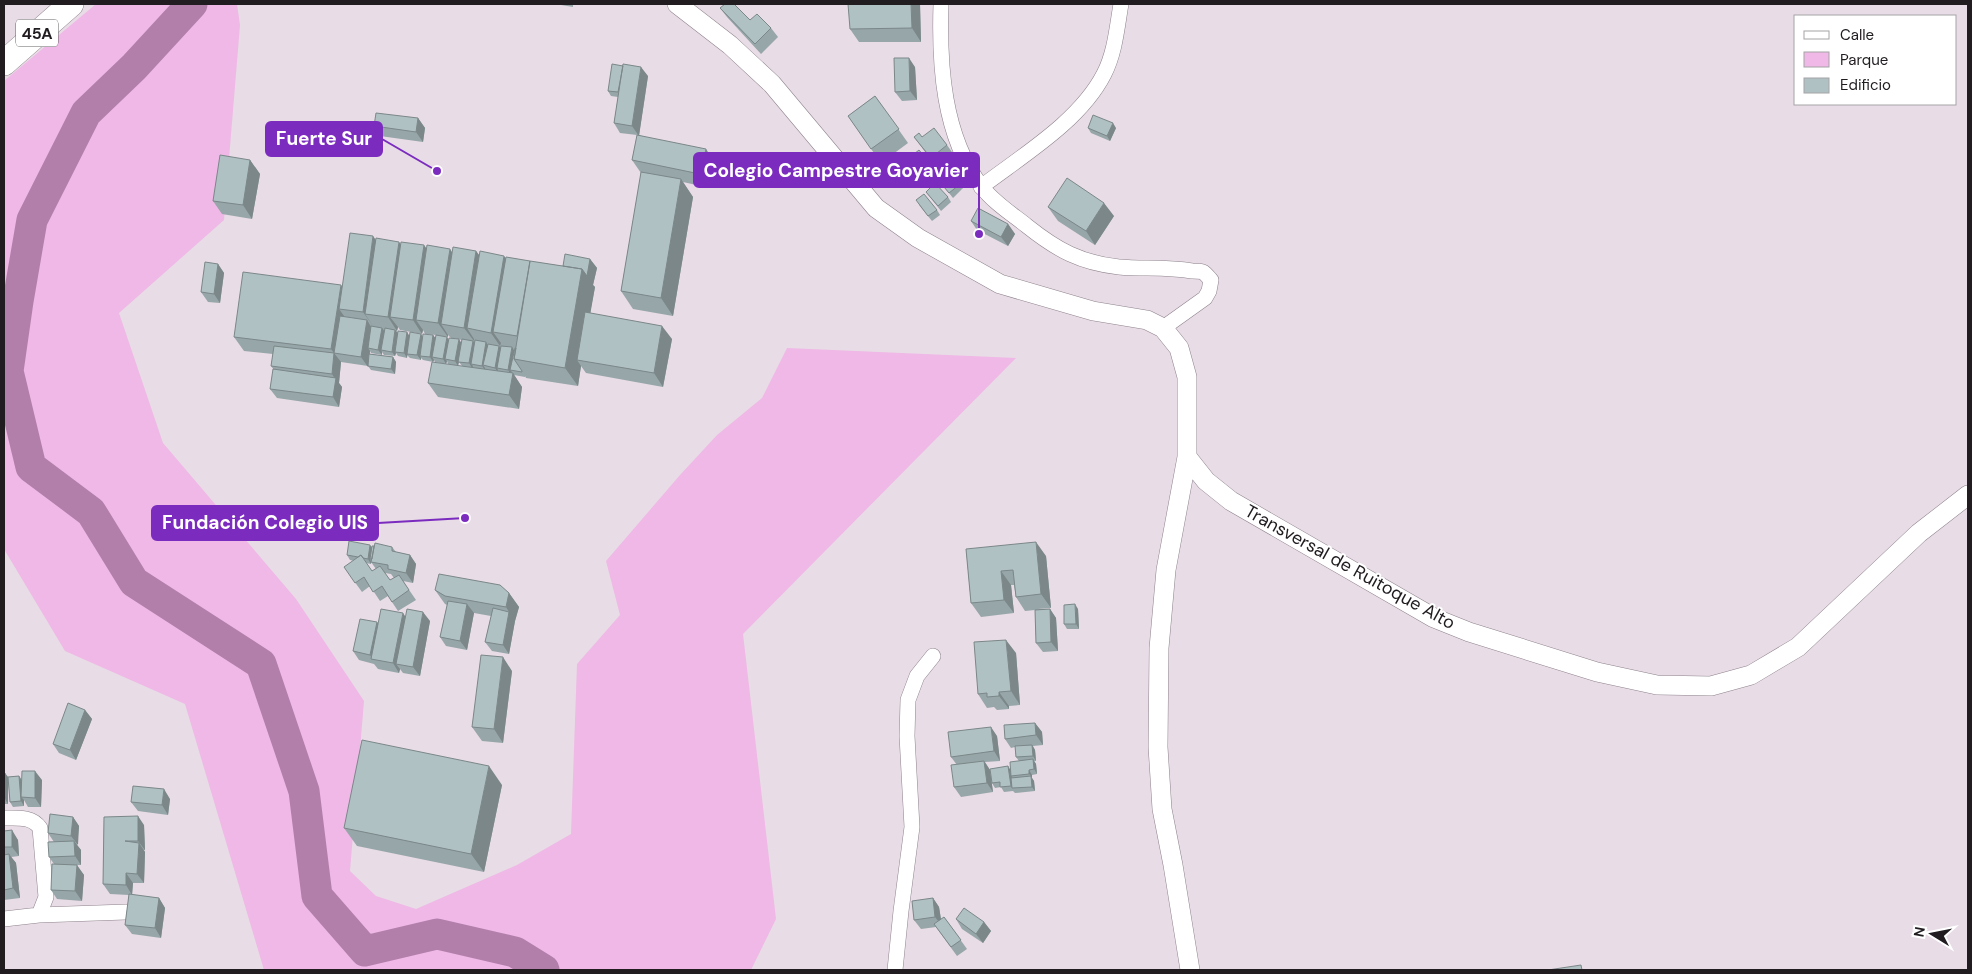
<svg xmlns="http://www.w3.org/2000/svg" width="1972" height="974" font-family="'DM Sans',sans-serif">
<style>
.green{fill:#efb8e6}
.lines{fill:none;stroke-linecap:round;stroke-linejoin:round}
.river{stroke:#b27eaa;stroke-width:31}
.minor-casing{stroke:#8e838c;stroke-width:16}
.tertiary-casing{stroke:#8e838c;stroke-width:20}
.trunk-casing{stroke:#8e838c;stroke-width:26}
.minor{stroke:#fff;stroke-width:15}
.tertiary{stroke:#fff;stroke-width:19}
.trunk{stroke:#fff;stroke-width:25}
.wall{fill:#97a6a9;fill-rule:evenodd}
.shaded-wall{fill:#7b8789}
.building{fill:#b0c1c4;stroke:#7b8789}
.labels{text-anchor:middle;stroke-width:4;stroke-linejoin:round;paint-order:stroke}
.shield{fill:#fff;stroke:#636063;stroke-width:1}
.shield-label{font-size:16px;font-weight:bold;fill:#201c20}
.street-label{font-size:18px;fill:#201c20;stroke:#fff}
.leader{fill:none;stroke:#7b2cbf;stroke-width:2}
.callout-dot{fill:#7b2cbf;stroke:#fff;stroke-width:2}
.callout{fill:#7b2cbf;stroke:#7b2cbf;stroke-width:2}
.callout-label{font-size:19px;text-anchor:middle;font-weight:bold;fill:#fff}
</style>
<rect width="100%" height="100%" fill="#e8dce6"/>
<path class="green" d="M96,4h141l3,21 -16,195 -105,93 44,130 133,156 68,102 -14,170 26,25 40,13 101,-44 54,-31 6,-170 43,-49 -14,-54 74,-86 37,-40 45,-37 25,-50 229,10 -273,276 33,285 -25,51h-487l-79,-266 -120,-53 -61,-102v-468z"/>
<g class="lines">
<path class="river" d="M192,4l-58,63 -48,46 -54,107 -14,81 -10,70 23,96 60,45 43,70 127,82 43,127 13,105 48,55 72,-17 78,18 29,18"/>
<g class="minor-casing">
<path id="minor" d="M941,4c-2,61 2,131 40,182 12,16 31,28 46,40 30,24 54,37 92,41 24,2 48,0 73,4 3,0 8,0 11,1 3,2 6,6 8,8l-2,11 -4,7 -42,30
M981,187c42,-32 99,-66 123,-113 11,-21 13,-47 17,-70
M4,818c13,0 28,-2 36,10l6,69 -7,18
M4,919l35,-4 87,-3
M895,970l6,-59 11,-84 -5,-91 1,-36 9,-24 16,-20"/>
</g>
<g class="tertiary-casing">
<path id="tertiary" d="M677,4l53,41 42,39 104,124 42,30 82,46 93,27 54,9 16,8 16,20 8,29v80l-21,113 -7,78 -1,99 4,62 11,56 17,105
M1187,457l19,24 25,20 203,117 35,14 128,40 60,13 54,1 40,-11 47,-28 121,-114 49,-38"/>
</g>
<g class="trunk-casing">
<path id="trunk" d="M4,63l67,-59"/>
</g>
<use href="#minor" class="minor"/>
<use href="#tertiary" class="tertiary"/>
<use href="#trunk" class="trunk"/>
</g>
<path class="wall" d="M555,4h18v3z
M920,4l1,38h-62l-9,-13z
M720,8l51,20 7,9 -17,17 -34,-37z
M915,67l2,33 -15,1 -7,-9z
M648,76l-9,59 76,28 -5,25 -27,-6 10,15 -20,119 -40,-7 -12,-18 20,-118 -9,-13 5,-25 -17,-2 -6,-10 4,-26 -7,-1 -3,-5z
M875,96l33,47 -27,20 -33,-47z
M418,118l7,10 -2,14 -43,-6 -6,-10z
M1088,128h28l-6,13 -19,-8z
M914,137h8l25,8 7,10 -3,2 19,25 -8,7 -11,-14 -1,1 12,13 -9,9 -12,-15 -2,2 -7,-10 -6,4 -17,-21 23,8 2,-2z
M250,160l10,14 -8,45 -30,-5 -9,-13z
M926,192l22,5 3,5 -10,9z
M919,205l18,5 3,5 -8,6z
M1048,207l66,9 -19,29 -37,-24z
M971,221l37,3 7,10 -7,12 -31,-16z
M376,240l25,5 51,8 24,-2 4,5 26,2 57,8 27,-7 7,9 -4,17 2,2 -5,26 82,26 -9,48 -77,-14 -5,-7 -3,20 -52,-8 -1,-2v1l-11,-2 8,12 -3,22 -81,-12 -10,-14 34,-17 -3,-4 -1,4 -10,-2 -1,-3 -1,3 -11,-2 -1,-2 -1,2 -10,-2 -2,-2v2l-11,-2 -3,-3v3l-9,-2 -2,-3 -1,3 -11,-1 -2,-3v3l-11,-2 -1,-2v3l23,3 3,5 -1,12 -24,-4 -3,-4 -27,-4 -2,21 3,4 -3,20 -62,-9 -7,-9 4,-19 -3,-4 2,-12 -29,-3 -10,-14 108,-50zM398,327l2,3 22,4 1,-4 2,4 11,1 -1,3 -2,-3 -11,2 -1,-3 -12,2 -2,-4 -9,1 -2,-2h1zM448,335l3,3 -3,2 -9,-4 9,1zM453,338l9,2 -1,3z
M218,264l6,9 -4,30 -12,-1 -7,-10z
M372,547h20l4,5 14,3 6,9 -3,19 -10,-2 13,19 -18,11 -10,-15 -8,5 -10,-15 -8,6 -18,-25 10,-6 -4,-1 -3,-5zM371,562l5,7 -4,2 -6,-8 5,1zM385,573l6,1 3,4 -4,2z
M966,549l80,7 5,52 -13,1h12l6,9 2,33 -15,1 -7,-9 -1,-33 -10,1 -9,-14 -2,-12h-3l3,28 -33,4 -10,-14z
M435,590l74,3 10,14 -4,14 -6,33 -17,-3 -7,-9 6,-26 -17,-3 -7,37 -21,-4 -6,-9 7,-32 -2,-1z
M1078,609l1,20h-12l-3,-5z
M405,617l25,4 -10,55 -17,-3 -3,-4 -1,4 -21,-4 -4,-5 -15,-4 -6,-9 24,-29 1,3z
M1016,653l4,52 -11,1v3l-12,1 -3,-3 -7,1 -9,-14z
M512,671l-9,72 -21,-2 -10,-14z
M85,710l7,9 -16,41 -17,-7 -6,-9z
M1035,723l7,9 1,13 -10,1 2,4 1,11h-2l2,3 1,10 -5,1v3l2,3 1,10 -20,2 -2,-2 -9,1 -3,-5 -6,1 -3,-5 16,-17 2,4 9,-9 -3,-4 -1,-10 -4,1 -6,-9z
M997,736l3,25 -15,1 5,8 3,22 -32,5 -7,-10 3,-22 -6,-8z
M4,773l4,4 11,-1 3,4h20l-1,27h-13l-4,-7v6l-11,1 -3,-5 -2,-22v24h-4z
M502,785l-18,87 -127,-26 -13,-18z
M170,799l-2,16 -30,-4 -7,-9z
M73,817l6,9 -2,19 4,5v15h-5l8,10 -2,26 -25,-2 -6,-9 3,-26 -5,-7 5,-15 -6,-9z
M104,817l40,8 1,25h-1l1,2 -1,31h-11l-1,12 27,3 6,10 -4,30 -29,-4 -7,-9 4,-30 -19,-1 -7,-10z
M4,831l14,9 1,16 -8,1 5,6 4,35 -16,2z
M933,898l6,9 2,12 3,-2 23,32 -10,7 -21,-29 -15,2 -7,-9z
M956,919l28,3 7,9 -8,12 -21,-14z"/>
<path class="shaded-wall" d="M911,4h9l1,38 -9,-14z
M909,58l6,9 2,33 -7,-9z
M641,67l7,9 -9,60 -7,-10z
M418,118l7,10 -2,14 -7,-10z
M1113,123l3,5 -6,13 -3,-5z
M706,149l9,14 -5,25 -10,-14z
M250,160l10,14 -8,45 -9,-14z
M681,179l12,18 -20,119 -12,-18z
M1104,203l10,13 -19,29 -9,-14z
M1008,224l7,10 -7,12 -7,-9z
M373,236l10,14 -18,64 8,12 -10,-14z
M399,242l9,13 -18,62 8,10 -1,4 -9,-14z
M424,245l10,14 -18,61 7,10 -1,4 -9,-14z
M450,249l9,14 -18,61 7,11v2l-10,-14z
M476,251l10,14 -19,63 7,11v2l-10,-13z
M504,256l10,13 -21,63 8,11 -1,3 -9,-13z
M590,259l7,9 -4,17 2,2 -13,74 -5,-1 4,6 -3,20 -13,-18 17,-99z
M218,264l6,9 -4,30 -6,-9z
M341,285l9,14 -11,10 8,11 -13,33 -3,-4z
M367,320l6,10 -5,18 2,3 -2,16 -7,-10z
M662,326l10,13 -9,48 -9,-14z
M382,328l3,4 -4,18 1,2v3l-4,-5z
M395,330l4,4 -4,18 1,1 -1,3 -3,-4z
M407,332l3,5 -3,21 -3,-5z
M421,334l3,5 -4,17 1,2v2l-4,-5z
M433,335l4,5 -5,17 2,3 -1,2 -3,-5z
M447,337l3,5 -5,17 2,2 -1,3 -3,-5z
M459,339l3,5 -4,22 -3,-5z
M473,341l3,5 -5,18 2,2 -1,2 -3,-5z
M486,342l3,5 -6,18 2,3v2l-3,-4z
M499,346l3,4 -5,18 1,2v3l-3,-5z
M512,347l3,5 -5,18 2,2 -1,3 -3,-5z
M334,353l7,9 -2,21 3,4 -3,20 -6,-10 2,-18 -3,-5z
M393,357l3,5 -1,12 -4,-5z
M513,373l9,14 -3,22 -10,-14z
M1036,542l10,14 5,52 -10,-14z
M370,545l4,5 -4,9 1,3v2l-3,-5z
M410,555l6,9 -3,19 -7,-10z
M1001,571l10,14 3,28 -10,-13z
M509,593l10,14 -4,14 -6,33 -6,-9 6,-33 -3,-5z
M467,604l7,9 -7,37 -7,-9z
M1075,604l3,5 1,20 -3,-5z
M1050,609l6,9 2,33 -7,-9z
M423,612l7,9 -10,55 -7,-9z
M403,613l6,9 -13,42 4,5 -1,4 -6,-10z
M377,622l6,10 -10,28 -3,-5z
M1006,640l10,13 4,52 -9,-14z
M503,657l9,14 -9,72 -9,-14z
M999,692l10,14v3l-10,-13z
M85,710l7,9 -16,41 -6,-10z
M1035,723l7,9 1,13 -7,-10z
M991,727l6,9 3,25 -6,-10z
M1032,745l3,5 1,11 -3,-5z
M1033,759l3,5 1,10 -3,-5z
M984,761l6,9 3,22 -6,-9z
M489,766l13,19 -18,87 -13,-18z
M1008,766l3,5 2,17h-1l-1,-2z
M1029,770l3,5v3l2,3 1,10 -3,-4 -1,-11 -2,-2z
M35,771l7,9 -1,27 -6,-9z
M5,773l3,4v27l-3,-5z
M19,776l3,5 -1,16 3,3v6l-3,-5z
M164,789l6,10 -2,16 -6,-10z
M138,816l6,9 1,25 -7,-9z
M73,817l6,9 -1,19 -7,-9z
M12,830l6,10 1,16 -7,-9z
M74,841l7,9v15l-6,-9z
M139,843l6,9 -1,31 -7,-9z
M9,854l7,9 4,35 -7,-10z
M77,865l7,10 -2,26 -7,-10z
M126,873l7,10 -1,12 -6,-10z
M159,898l6,10 -4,30 -6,-10z
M933,898l6,9 3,19 -7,-9z
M984,922l7,9 -8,12 -7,-9z"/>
<path class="building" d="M725,4h9l16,16 7,-6 14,14 -16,16 -35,-36z
M848,4h63l1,24 -62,1z
M894,58h15l1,33 -15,1z
M612,64l11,2 -5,26 -10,-1z
M623,64l18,3 -9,59 -18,-3z
M875,96l24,33 -28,20 -23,-33z
M376,113l42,5 -2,14 -42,-6z
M1093,115l20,8 -6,13 -19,-8z
M934,128l13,17 -16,13 -17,-21 5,-4 3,4z
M637,135l69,14 -6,25 -68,-14z
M919,150l13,16 -4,3 1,1 -6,5 -14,-17z
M947,153l17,20 -8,6 -11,-13 -12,9 -5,-6z
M220,155l30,5 -7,45 -30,-4z
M641,172l40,7 -20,119 -40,-7z
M948,173l11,12 -10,8 -10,-12z
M1067,178l37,25 -18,28 -38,-24z
M935,183l13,14 -10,9 -12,-14z
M924,194l13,16 -9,6 -12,-16z
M978,208l30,16 -7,13 -30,-16z
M350,233l23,3 -10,76 -24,-3z
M376,238l23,4 -11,75 -23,-3z
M401,242l23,3 -11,75 -23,-3z
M427,245l23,4 -12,74 -22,-3z
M453,247l23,4 -12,77 -23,-4z
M480,251l24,5 -13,77 -24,-5z
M565,254l25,5 -3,17 -5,-7 -19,-3z
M506,257l24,4 -13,75 -24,-4z
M530,261l52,8 -17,99 -51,-9z
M205,262l13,2 -4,30 -13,-2z
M243,272l98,13 -10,64 -97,-12z
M585,312l77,14 -8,47 -77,-13z
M340,316l27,4 -6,37 -27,-4z
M371,326l11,2 -4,22 -10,-2z
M385,328l10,2 -3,22 -11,-2z
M398,331l9,1 -3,21 -9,-1z
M410,332l11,2 -4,21 -10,-1z
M423,334l10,1 -3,22 -10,-1z
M436,335l11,2 -4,22 -11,-2z
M449,338l10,1 -4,22 -10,-2z
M462,339l11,2 -4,22 -11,-1z
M475,340l11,2 -4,24 -11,-2z
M488,344l11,2 -4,22 -12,-3z
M274,346l60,7 -2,21 -61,-8z
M501,346l11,1 -4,23 -11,-2z
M515,348h1l-2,11 8,12v1l-12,-2z
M369,354l24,3 -2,12 -23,-3z
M432,362l81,11 -4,22 -81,-12z
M273,369l63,9 -3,19 -63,-8z
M349,541l21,4 -2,14 -5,-1 -2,-3 -3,2 -11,-2z
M1036,542l5,52 -25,3 -3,-27 -12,1 3,29 -33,3 -5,-54z
M375,543l17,4v4l18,4 -4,18 -18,-4v-4l-17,-3z
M372,546h2l-2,13h-2z
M361,555l11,16 8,-5 10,14 9,-5 10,15 -17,12 -10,-16 -9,6 -9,-15 -9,6 -11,-16z
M439,574l61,11 9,8 -3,14 -61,-11 -10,-6z
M448,601l19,3 -7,37 -20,-4z
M1075,604l1,20h-12v-19z
M493,608l16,4 -6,33 -18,-3z
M381,609l22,4 -10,50 -22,-4z
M407,609l16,3 -10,55 -17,-3z
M1050,609l1,33 -15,1 -1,-33z
M360,619l17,3 -7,33 -17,-4z
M1006,640l5,51 -12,1v4l-12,1v-4l-9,1 -4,-52z
M481,655l22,2 -9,72 -22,-2z
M68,703l17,7 -15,40 -17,-6z
M1035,723l1,12 -31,4 -1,-14z
M991,727l3,24 -43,6 -3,-25z
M362,740l127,26 -18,88 -127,-26z
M1032,745l1,11 -17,1 -1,-11z
M1033,759l1,10 -5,1v4l-18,2 -1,-14z
M984,761l3,22 -33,4 -3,-22z
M1008,766l3,20 -11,1v-5l-8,1 -2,-14z
M22,771h13v27l-14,-1z
M4,773h1v26h-1z
M19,776l2,25 -11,1 -2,-25z
M1031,776l1,11 -20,1 -1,-10z
M133,786l31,3 -2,16 -31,-3z
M50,814l23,3 -2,19 -23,-3z
M138,816v25h-13l14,2 -2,31 -11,-1v12l-23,-1 1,-67z
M12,830v17h-8v-16z
M74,841l1,15 -26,1 -1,-15z
M9,854l4,34 -9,2v-35z
M52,864l25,1 -2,26 -24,-1z
M129,894l30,4 -4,30 -30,-3z
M933,898l2,19 -21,3 -2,-19z
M964,908l20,14 -8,12 -20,-15z
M944,917l17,23 -10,7 -17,-23z
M1581,965l1,5h-34z"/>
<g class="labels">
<rect class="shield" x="16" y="19.5" width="42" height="27" rx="4"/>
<g class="shield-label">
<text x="37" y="39">45A</text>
</g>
<g class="street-label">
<text transform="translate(1350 567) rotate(29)" y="6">Transversal de Ruitoque Alto</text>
</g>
</g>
<path class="leader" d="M437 171L382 139M979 234L979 170M465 518L378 523"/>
<g class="callout-dot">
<circle cx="437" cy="171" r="5"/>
<circle cx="979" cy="234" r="5"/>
<circle cx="465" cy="518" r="5"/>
</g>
<g class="callout">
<rect x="266" y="122" width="116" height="34" rx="5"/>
<rect x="694" y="153" width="285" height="34" rx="5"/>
<rect x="152" y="506" width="226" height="34" rx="5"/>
</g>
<g class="callout-label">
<text x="324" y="145">Fuerte Sur</text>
<text x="836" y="177">Colegio Campestre Goyavier</text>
<text x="265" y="529">Fundación Colegio UIS</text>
</g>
<rect width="1972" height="974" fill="none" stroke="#201c20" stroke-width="10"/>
<rect x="1794" y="15" width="162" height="90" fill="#ffffff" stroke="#a6a4a6"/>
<rect x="1804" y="31" width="25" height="8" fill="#ffffff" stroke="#a6a4a6"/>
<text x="1840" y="40" font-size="15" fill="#201c20">Calle</text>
<rect x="1804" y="52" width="25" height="15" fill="#efb8e6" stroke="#a6a4a6"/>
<text x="1840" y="65" font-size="15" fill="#201c20">Parque</text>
<rect x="1804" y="78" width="25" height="15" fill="#b0c1c4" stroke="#a6a4a6"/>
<text x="1840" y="90" font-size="15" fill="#201c20">Edificio</text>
<g transform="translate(1932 934) rotate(280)" stroke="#ffffff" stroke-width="4" paint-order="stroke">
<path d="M0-4L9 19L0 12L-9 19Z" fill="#201c20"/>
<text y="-8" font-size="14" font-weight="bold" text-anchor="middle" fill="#201c20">N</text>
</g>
</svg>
